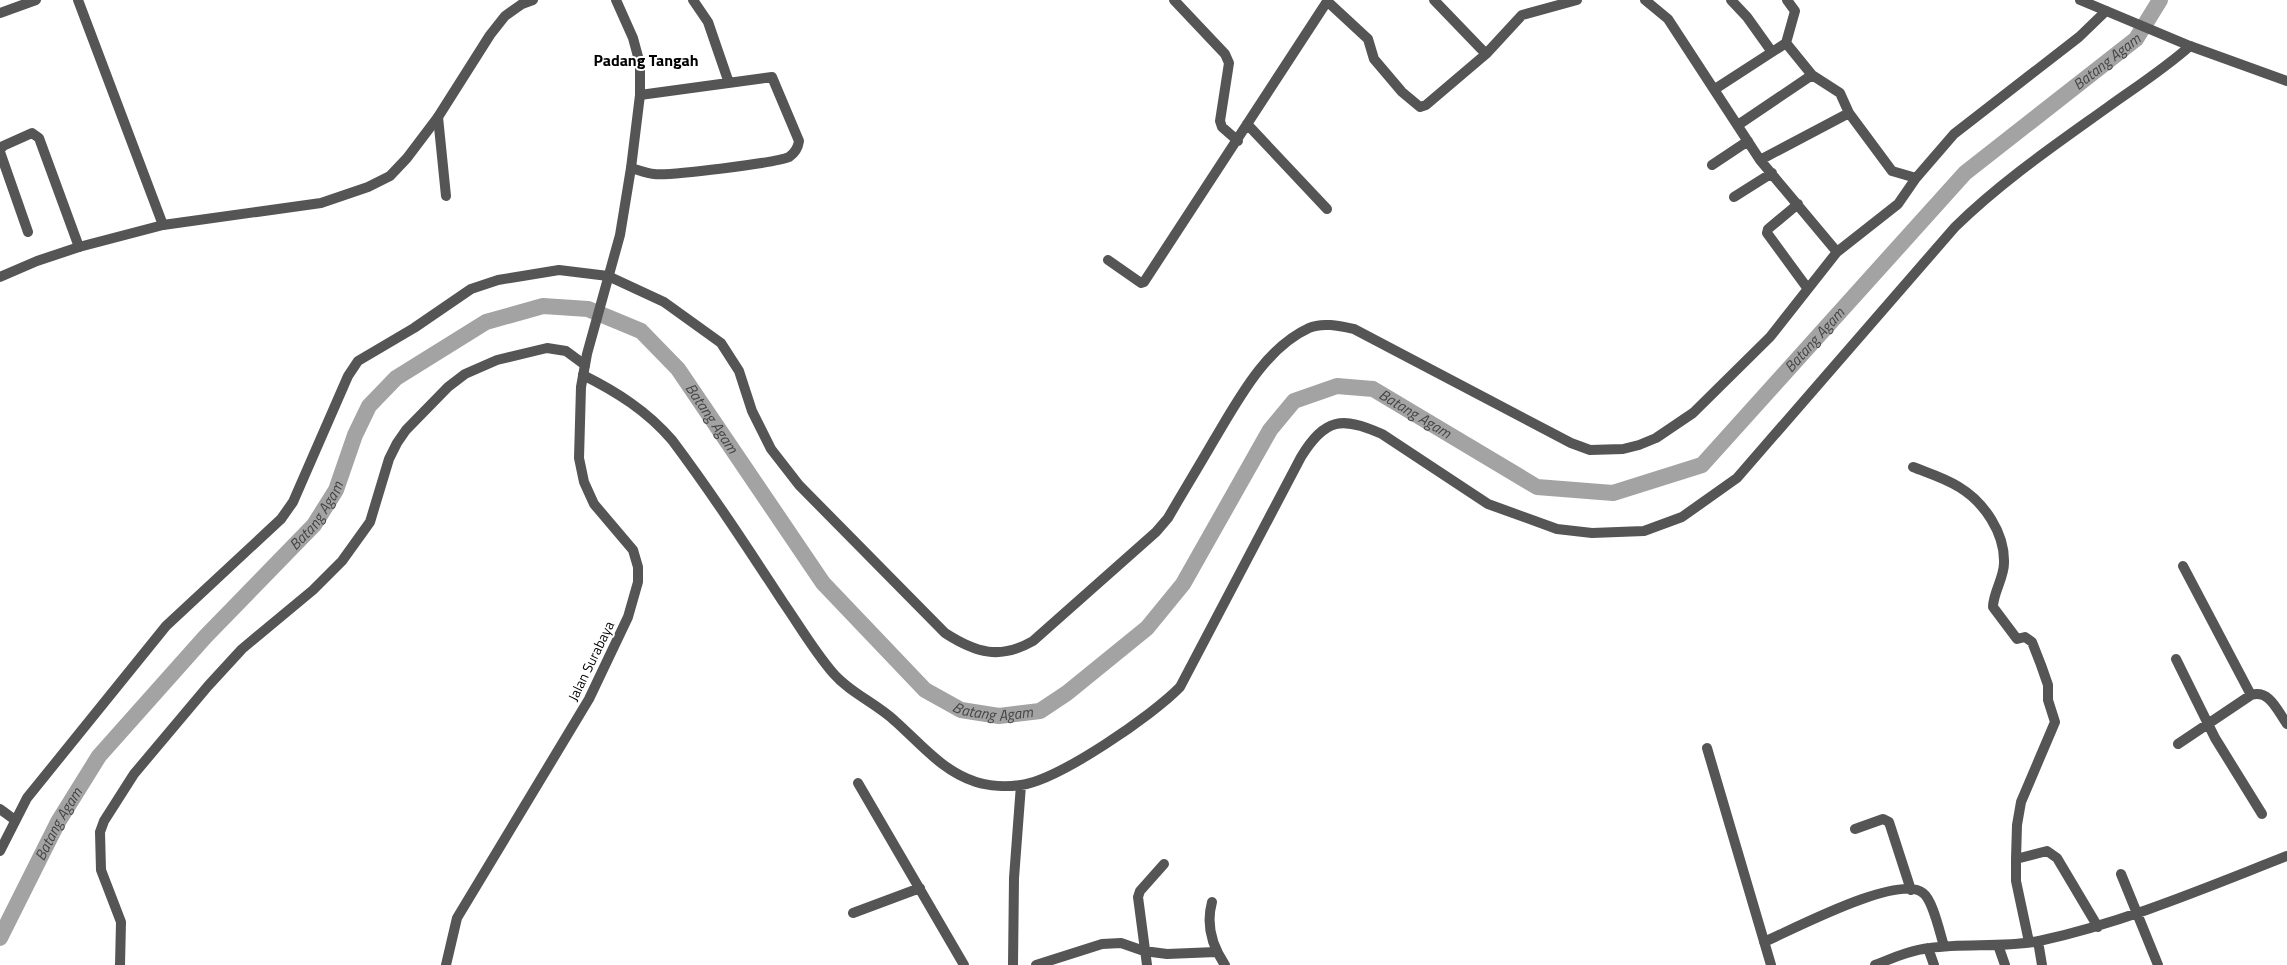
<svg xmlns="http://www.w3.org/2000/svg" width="2287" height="965" font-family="'Titillium Web',sans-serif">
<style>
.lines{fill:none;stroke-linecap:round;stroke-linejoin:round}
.river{stroke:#a3a3a3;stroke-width:16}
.minor{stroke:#555;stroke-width:10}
.tertiary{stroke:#555;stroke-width:10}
.labels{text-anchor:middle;stroke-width:4;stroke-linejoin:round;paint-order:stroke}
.street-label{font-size:14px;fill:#000;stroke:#fff}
.water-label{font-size:15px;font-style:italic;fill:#444;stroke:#fff}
.quarter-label{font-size:16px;font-weight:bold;fill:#000;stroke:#fff}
</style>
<rect width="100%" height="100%" fill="#fff"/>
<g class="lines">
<path class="river" id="s1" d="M0,938l58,-116 41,-66 106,-119 109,-112 22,-35 19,-55 14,-29 27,-28 90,-56 57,-16 45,3 53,22 37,38 145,214 102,107 36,20 38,6 41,-5 27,-18 80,-65 36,-44 87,-154 24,-29 43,-15 36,3 164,98 76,6 89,-28 263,-292 171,-134 24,-39"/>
<path class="minor" d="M78,0l85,225
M693,0l15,22 21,61
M1174,0l51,54 4,9 -9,58 2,6 16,14
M1434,0l52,54
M1645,0l23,19 92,141 77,92
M1731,0l16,17 25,35
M1787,0l8,11 -9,32 26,32 28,18 9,20
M1327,1l41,38 6,20 28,33 18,15 6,-2 60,-51 36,-39 55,-15
M0,13l36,-13
M1715,89l71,-46
M438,117l8,79
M1247,124l80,85
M1738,125l74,-50
M0,150l3,-4 29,-13 7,5 40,109
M0,152l28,80
M1712,165l36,-24
M631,168c8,2 15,5 23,6 16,2 121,-11 135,-17 6,-4 9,-9 10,-16l-27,-64 -132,18
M1916,178l38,-44 125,-97 27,-26
M1734,197l38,-24
M1798,204l-30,25 -1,4 41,56
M1108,260l33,23 3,-1 184,-282
M583,375c34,17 64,36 89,65 39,52 75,107 111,162 16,23 31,49 50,71 17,20 43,30 62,48 26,23 47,50 81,61 13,4 31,5 45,3 38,-5 132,-70 159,-98l121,-230c24,-39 41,-41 81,-23l106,70 69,25 35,4 52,-2 38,-14 55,-39 218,-251c47,-46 100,-82 153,-120 28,-20 56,-38 82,-61
M1913,467c15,6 32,11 46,20 25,15 46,46 45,76 0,15 -11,30 -11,44l24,32 8,-2 7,5 9,23 7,20v15l7,22 -34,80 -4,23 -1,34
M2183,566l68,129
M2176,659l39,79 47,76
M2178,744l73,-49c18,-6 26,15 36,29
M1707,748l64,217
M858,783l106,182
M0,809l15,11
M1855,829l28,-10 6,3 22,68
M0,851l27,-53 139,-172 115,-107 12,-17 55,-126 10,-15 56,-33 57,-39 27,-9 61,-10 49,6 56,26 57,41 18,28 13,40 19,38 28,36 146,148c31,20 55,27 88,8l123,-109 12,-14c15,-26 31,-52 46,-78 24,-40 51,-92 95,-112 13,-6 31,-2 45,1l217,114 19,7 33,-1 16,-4 17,-7 37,-25 77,-76 67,-85 61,-48 18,-26 -24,-7 -43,-58 -89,47
M2121,874l37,91
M1212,902c-6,22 0,44 13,63
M853,913l67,-25
M2038,941l4,24
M1764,942c28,-12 135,-69 159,-49 10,7 17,41 21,53
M2029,942l-13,-61v-22l31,-8 10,7 41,69
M1998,945l7,20
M1928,948l6,17
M120,965l1,-43 -20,-52 -1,-38 4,-11 30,-47 74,-88 34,-37 71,-59 29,-29 28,-39 19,-63 8,-16 9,-13 42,-43 17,-13 32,-14 50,-12 19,3 19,14
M1013,965l1,-87 7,-93
M1036,965l66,-21 19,-1 23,8 23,3 49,-2
M1147,965l-9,-68 2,-6 24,-27
M1875,965c18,-7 35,-15 55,-17 36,-5 73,0 109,-7 87,-19 166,-53 248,-85"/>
<path class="tertiary" d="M2080,0l110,46 97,35
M0,277l37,-16 42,-14 84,-22 158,-22 47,-16 22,-11 17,-18 31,-41 52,-82 15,-19 17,-12 11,-4
M446,965l11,-47 132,-219 39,-82 10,-35v-15l-5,-17 -39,-46 -10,-22 -5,-24 2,-71 6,-33 33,-119 11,-67 9,-73v-31l-7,-26 -17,-38"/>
</g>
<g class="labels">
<g class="street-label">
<text transform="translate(591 661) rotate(-64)" y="5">Jalan Surabaya</text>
</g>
<g class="water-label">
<text dy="5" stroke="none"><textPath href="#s1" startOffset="2964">Batang Agam</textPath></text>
<text dy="5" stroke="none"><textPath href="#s1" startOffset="2559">Batang Agam</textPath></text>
<text dy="5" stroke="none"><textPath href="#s1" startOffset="2079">Batang Agam</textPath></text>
<text dy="5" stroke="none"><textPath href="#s1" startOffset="1074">Batang Agam</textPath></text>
<text dy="5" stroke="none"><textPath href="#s1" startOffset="532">Batang Agam</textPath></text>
<text dy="5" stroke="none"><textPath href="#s1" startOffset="1494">Batang Agam</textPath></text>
<text dy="5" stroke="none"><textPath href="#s1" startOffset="128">Batang Agam</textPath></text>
</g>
<g class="quarter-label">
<text x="646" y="66">Padang Tangah</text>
</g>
</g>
</svg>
